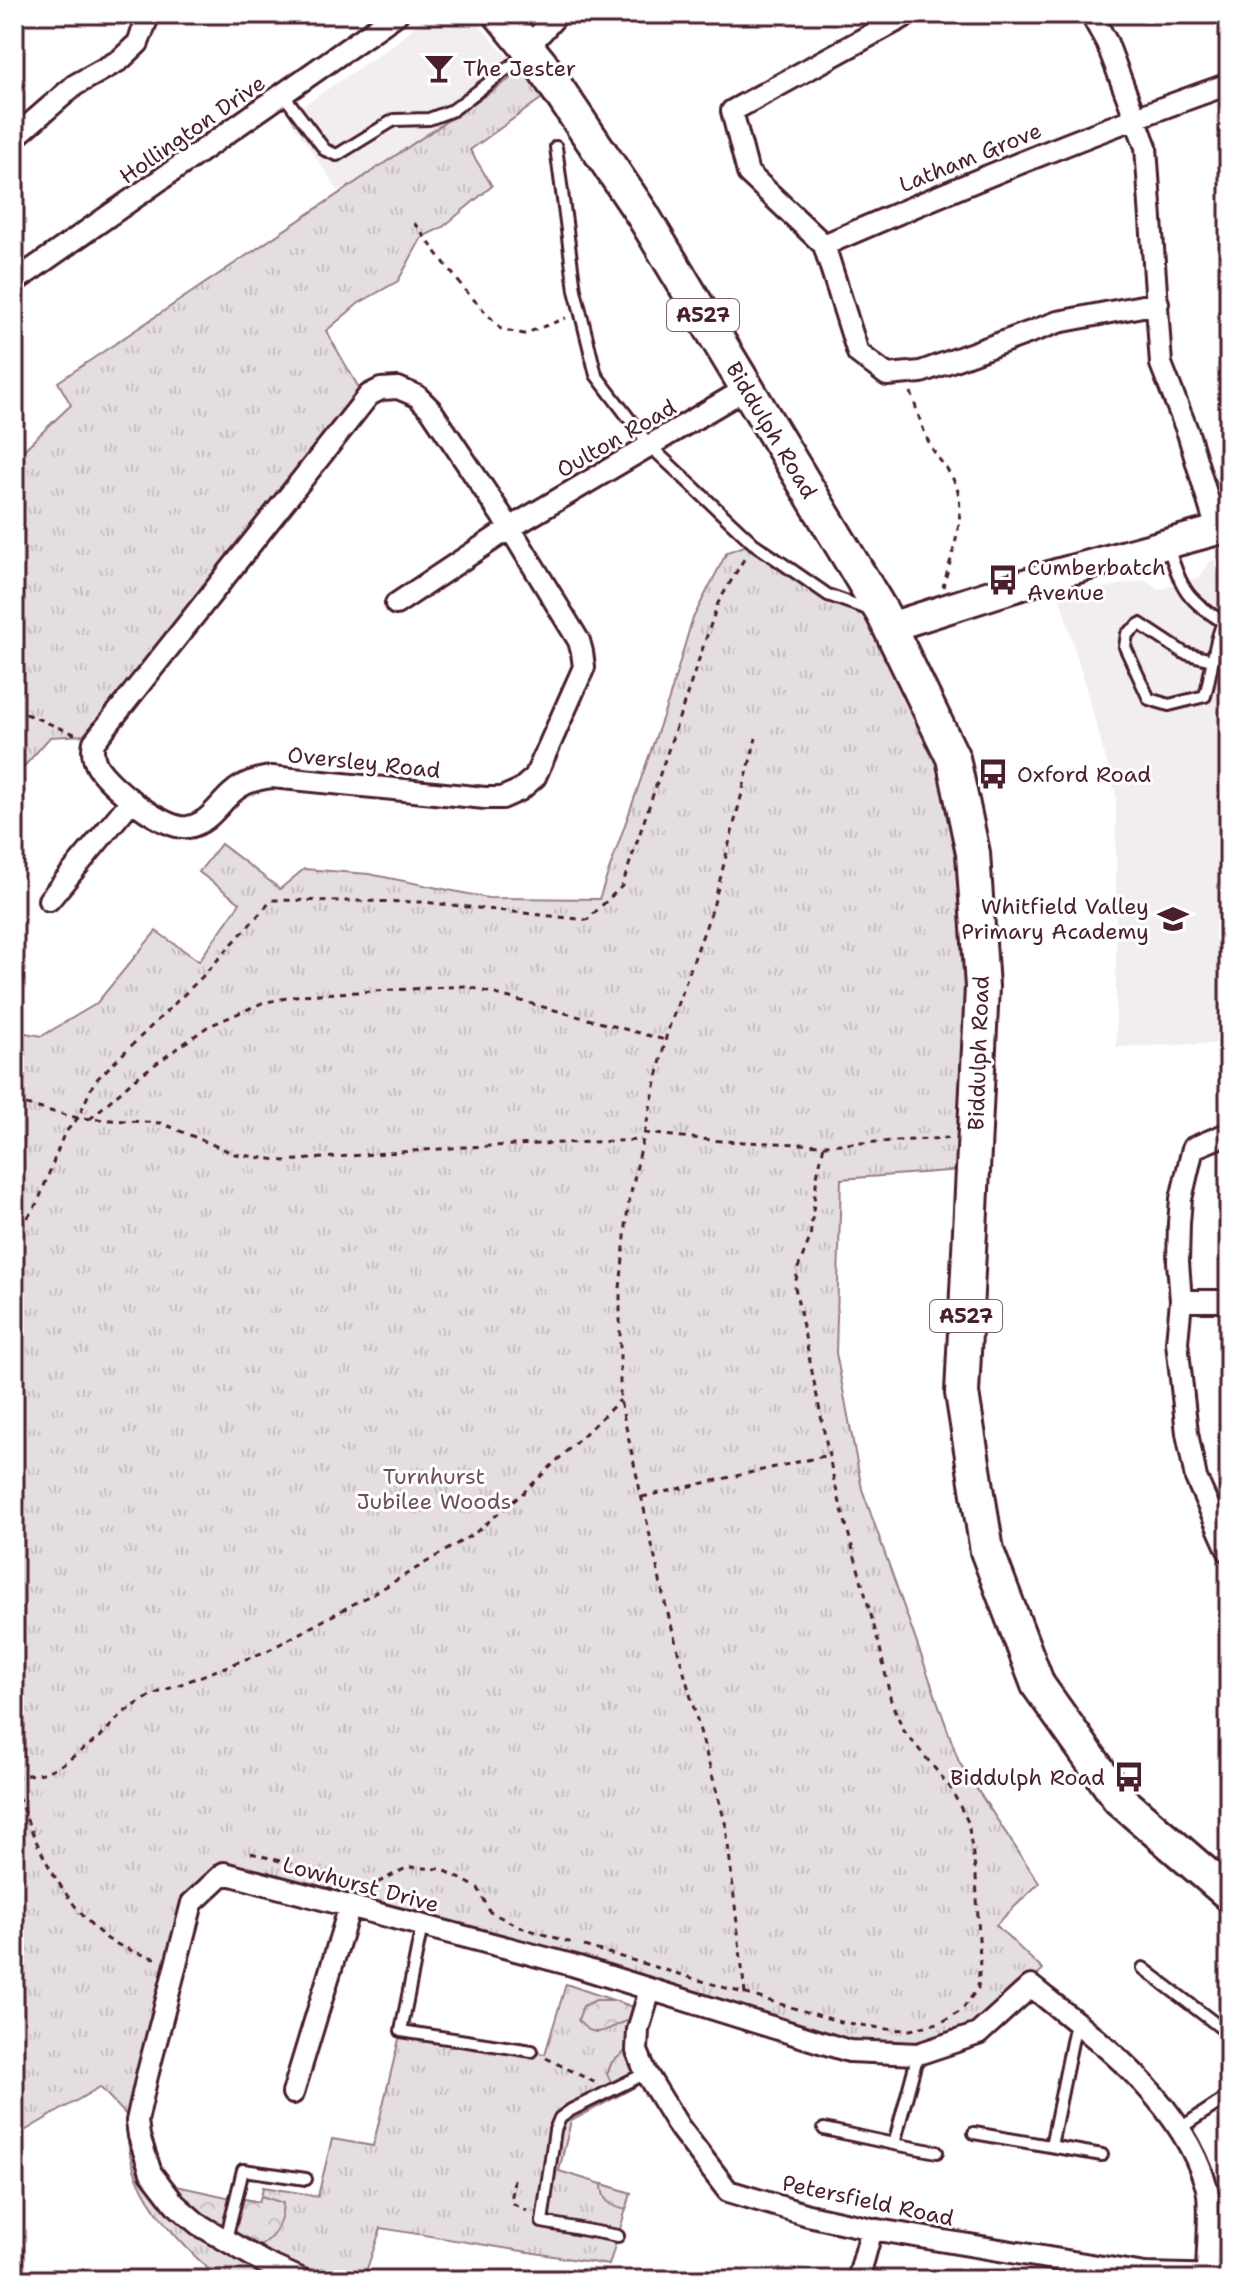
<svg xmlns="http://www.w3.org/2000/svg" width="1243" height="2294" font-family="'Shantell Sans',sans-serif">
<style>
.built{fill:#f2eeef}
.grass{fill:url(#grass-tufts);stroke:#987e86;stroke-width:2}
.forest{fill:url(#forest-crowns);stroke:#987e86;stroke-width:2}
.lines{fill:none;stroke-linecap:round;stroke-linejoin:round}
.lane-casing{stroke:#4a1f2b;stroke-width:16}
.street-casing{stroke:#4a1f2b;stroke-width:26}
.secondary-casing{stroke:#4a1f2b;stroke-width:34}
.primary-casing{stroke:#4a1f2b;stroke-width:38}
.path{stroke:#4a1f2b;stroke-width:3;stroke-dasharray:6 6;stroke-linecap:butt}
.lane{stroke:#fff;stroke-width:10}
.street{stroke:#fff;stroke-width:20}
.secondary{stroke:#fff;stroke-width:28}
.primary{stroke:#fff;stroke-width:32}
.labels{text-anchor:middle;stroke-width:6;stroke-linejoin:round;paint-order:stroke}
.shield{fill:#fff;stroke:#80626b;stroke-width:2}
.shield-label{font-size:20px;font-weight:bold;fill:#4a1f2b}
.poi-label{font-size:22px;fill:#4a1f2b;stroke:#fff;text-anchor:start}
.street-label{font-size:22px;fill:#4a1f2b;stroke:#fff}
.park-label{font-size:22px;fill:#714f58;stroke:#fff}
</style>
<defs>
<pattern id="grass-tufts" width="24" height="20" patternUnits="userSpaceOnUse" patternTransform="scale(2)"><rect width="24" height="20" fill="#e5dee0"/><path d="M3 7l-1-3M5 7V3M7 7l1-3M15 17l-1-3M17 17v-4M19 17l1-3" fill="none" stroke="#c6bec0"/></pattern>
<pattern id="forest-crowns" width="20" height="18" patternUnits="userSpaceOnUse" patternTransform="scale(2)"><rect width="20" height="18" fill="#e5dee0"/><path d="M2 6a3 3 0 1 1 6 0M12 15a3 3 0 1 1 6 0" fill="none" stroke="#c6bec0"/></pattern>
</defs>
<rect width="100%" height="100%" fill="#fff"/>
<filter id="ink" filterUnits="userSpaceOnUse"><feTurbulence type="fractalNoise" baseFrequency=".0125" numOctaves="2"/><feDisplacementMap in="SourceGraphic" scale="16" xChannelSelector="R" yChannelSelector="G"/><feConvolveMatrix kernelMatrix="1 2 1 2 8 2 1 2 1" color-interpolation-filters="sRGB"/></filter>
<g filter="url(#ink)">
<path class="built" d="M428,14l43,2 49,56 -179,123 -53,-79 110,-75z
M1229,556v487l-113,4v-252l-56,-198 85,-17 13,10 42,-13 9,-15z"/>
<path class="grass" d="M540,63l16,25 -86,62 22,36 -49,41 -21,10 -24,44 -39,22 -33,28 33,57 -274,347 -35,2 -36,41v-319l57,-54 -13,-23 462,-310z
M753,543l75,52 66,17 79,241 1,316 -133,10 -5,174 26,136 97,273 80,121 -43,42 47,45 -65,64 -60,20 -69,-3 -625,-178 -32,30 -55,218 14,52 130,97 -5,10h-56c-44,-41 -101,-95 -91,-162l-29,-31 -86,50v-1106l28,5 54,-32 60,-73 43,30 41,-58 -41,-31 22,-28 59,45 24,-20 65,5 119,24 111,1 70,-200 23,-79 35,-68z
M566,1984l67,23c-9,34 -8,46 2,80l-64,34 -12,50 72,22 -22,72 -228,-37 -18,52h-42l-87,-44 10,-37 16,3 3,-15 55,9 14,-57 41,7 28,-115 144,23z"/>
<path class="forest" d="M596,2000h17l20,7 -4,13c-20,7 -34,23 -51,0l5,-14z
M626,2051l11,26 -25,7 -5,-10 5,-12z
M602,2184l29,9 -5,17c-16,-4 -24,-9 -24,-26z
M172,2185l64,14 -10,40 -28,-15z
M261,2196l22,7c-1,20 -8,37 -28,45l-21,-12 10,-37 15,3z"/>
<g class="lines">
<g class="lane-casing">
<path id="lane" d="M283,94l42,56 12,5 57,-35 35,-1 24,-9 75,-57
M556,147l19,143 21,85 54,71 103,97 75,52 42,15
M1168,546c14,45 19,54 60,79
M1212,660l-28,-7 -44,-29 -13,10 -2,13 24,52 20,6 36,-9c7,-25 8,-50 18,-74
M422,1925l-21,106 131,20
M1143,1968l86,66
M824,2129l70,15 24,-90
M1179,2129l50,-33
M974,2133l128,22
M894,2144l43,8
M1051,2146l25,-124
M618,2236l-76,-14 13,-92 5,-12 11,-8 75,-37
M226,2239l17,-69 63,9"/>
</g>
<g class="street-casing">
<path id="street" d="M909,14l-177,97 16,62 76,72 34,108 29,22 34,-3 137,-50 100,-19
M1091,14l16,29 39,104 15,217 27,69 29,97
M527,48l31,-34
M14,138l61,-53 45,-25 18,-17 11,-29
M824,245c134,-58 268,-113 405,-161
M14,282l383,-268
M398,388l19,8 14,14 79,118 69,113 3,11 2,15 -49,110 -15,13 -18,8h-17l-213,-21c-15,2 -28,5 -40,16 -14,12 -24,31 -44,34 -23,4 -79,-41 -91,-61 -4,-8 -5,-16 -3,-24l275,-347 12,-6z
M396,604l114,-76 237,-140
M49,900l83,-100
M1229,1133l-36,15 -12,51 -2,24 -1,39 3,39 -4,41 10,91 9,45 33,74
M1181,1301h48
M650,1990l-12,40 -1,21 9,22 33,54 49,64 80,24 64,14 273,45 84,2
M293,2093l57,-187
M303,2280l-38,-17 -67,-39 -23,-20 -24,-31 -12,-37 -2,-15 10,-45 45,-173 32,-30 348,92 277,86 69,3 60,-20 53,-48c67,54 149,113 175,199 6,16 1,70 1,91
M858,2280l14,-51"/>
</g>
<g class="secondary-casing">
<path id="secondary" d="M890,627l166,-53 173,-47"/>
</g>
<g class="primary-casing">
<path id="primary" d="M500,14l40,49 102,151 241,400 70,144 20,95 9,134 -20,406 25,158 51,134 81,114 110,95"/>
</g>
<path class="path" d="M414,223l51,67 36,39 23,5 42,-16
M911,392c7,21 13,46 26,64 8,12 15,18 20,32 9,31 -6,69 -14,99
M14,709l63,26
M14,1102l64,16 83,5 74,31 50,7 179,-14 177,-7
M90,1119l42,-38 75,-54 55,-24 39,-8 165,-9 199,54
M644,1133l77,8 103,4 124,-7
M14,1238l24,-36 26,-68 14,-16 16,-36 108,-105 70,-77 151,2 164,18 35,-34 96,-283 29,-49
M642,1497l187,-42
M14,1777l29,-4 17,-7 39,-28 25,-26 28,-17 115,-44 118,-64 90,-54 47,-39 98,-94
M14,1785c18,53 44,110 87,149 16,13 37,19 56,25
M251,1853l120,33 37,-19 34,2 36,19 12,24 30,15 56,17
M584,1946l257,76 46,7 23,1 32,-8 19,-11 17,-23 2,-29 -4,-83 -8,-54 -18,-35 -46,-56 -13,-30 -11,-53 -46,-167 -39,-194 3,-19 12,-30 7,-62 7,-31
M745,1994l-19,-168 -62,-227 -44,-199v-111l8,-83 39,-173 46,-126 43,-169
M546,2058l50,25
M514,2179l-2,17 2,8 13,7"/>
<use href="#lane" class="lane"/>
<use href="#street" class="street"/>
<use href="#secondary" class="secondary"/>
<use href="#primary" class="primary"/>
</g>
</g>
<defs>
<g id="bar-bare" transform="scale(2.4)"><path d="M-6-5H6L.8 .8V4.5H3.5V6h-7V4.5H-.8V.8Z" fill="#4a1f2b" stroke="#fff" stroke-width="2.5" paint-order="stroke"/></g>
<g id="bus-bare" transform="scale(2.4)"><path d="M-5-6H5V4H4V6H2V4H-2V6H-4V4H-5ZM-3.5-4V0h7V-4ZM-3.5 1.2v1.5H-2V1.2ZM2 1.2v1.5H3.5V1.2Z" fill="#4a1f2b" stroke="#fff" stroke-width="2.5" paint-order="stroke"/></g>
<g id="school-bare" transform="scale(2.4)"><path d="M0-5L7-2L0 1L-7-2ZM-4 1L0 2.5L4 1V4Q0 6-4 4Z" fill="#4a1f2b" stroke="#fff" stroke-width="2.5" paint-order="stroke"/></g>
</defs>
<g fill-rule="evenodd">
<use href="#bar-bare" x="439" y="68"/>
<use href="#bus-bare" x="1003" y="580"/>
<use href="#bus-bare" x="993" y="774"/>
<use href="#school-bare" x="1173" y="919"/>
<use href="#bus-bare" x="1129" y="1777"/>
</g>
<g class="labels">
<g class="shield">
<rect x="667" y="299" width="72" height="32" rx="6"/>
<rect x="930" y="1300" width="72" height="32" rx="6"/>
</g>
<g class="shield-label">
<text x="703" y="322">A527</text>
<text x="966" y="1323">A527</text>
</g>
<g class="poi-label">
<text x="463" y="76">The Jester</text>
<text x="1027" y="575">Cumberbatch<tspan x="1027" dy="25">Avenue</tspan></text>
<text x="1017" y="782">Oxford Road</text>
<text x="1149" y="914" text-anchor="end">Whitfield Valley<tspan x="1149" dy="25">Primary Academy</tspan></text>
<text x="1105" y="1785" text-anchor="end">Biddulph Road</text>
</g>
<g class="street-label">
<text transform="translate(192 129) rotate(-35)" y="8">Hollington Drive</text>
<text transform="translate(970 157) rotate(-22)" y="8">Latham Grove</text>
<text transform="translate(772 430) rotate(59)" y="8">Biddulph Road</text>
<text transform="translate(616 438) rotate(-30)" y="8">Oulton Road</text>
<text transform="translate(364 762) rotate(6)" y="8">Oversley Road</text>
<text transform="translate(978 1053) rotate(-88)" y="8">Biddulph Road</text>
<text transform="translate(361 1884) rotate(15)" y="8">Lowhurst Drive</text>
<text transform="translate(868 2200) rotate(12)" y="8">Petersfield Road</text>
</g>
<g class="park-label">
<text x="434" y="1484">Turnhurst<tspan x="434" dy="25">Jubilee Woods</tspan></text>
</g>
</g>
<rect width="1243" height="2294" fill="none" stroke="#fff" stroke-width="48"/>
<rect x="24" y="24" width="1195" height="2246" fill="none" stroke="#4a1f2b" stroke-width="3" filter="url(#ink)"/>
</svg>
